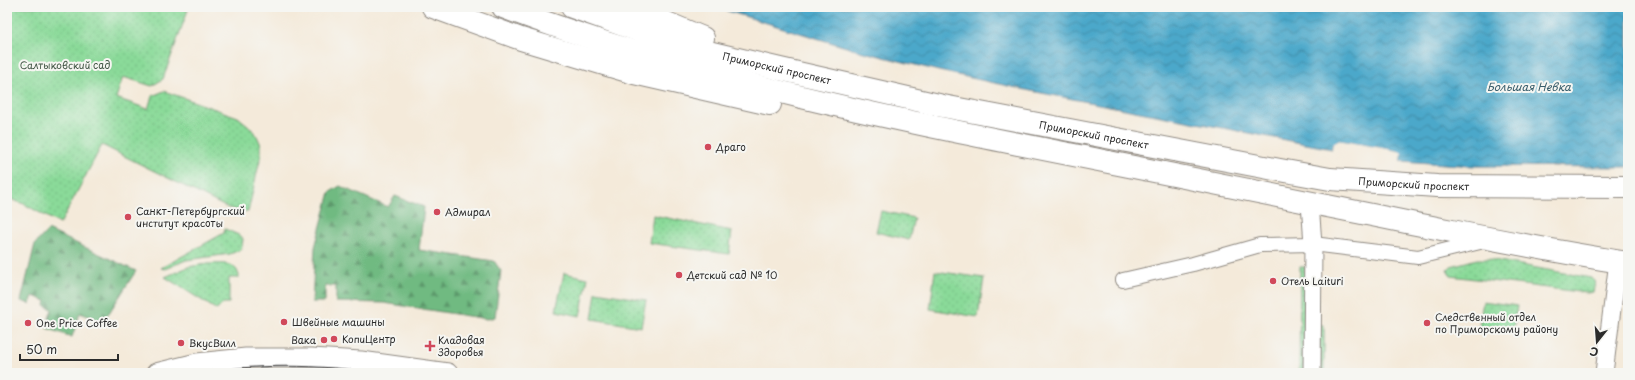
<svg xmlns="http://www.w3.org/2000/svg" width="1635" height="380" font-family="'Playpen Sans',sans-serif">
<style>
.green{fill:url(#green-dots);stroke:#5a8262}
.forest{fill:url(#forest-firs);stroke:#4d7256}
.water{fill:url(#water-waves);stroke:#3c6a7a}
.pier{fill:#f4eada}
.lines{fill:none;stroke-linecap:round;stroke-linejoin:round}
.minor-casing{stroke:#908a82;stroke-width:16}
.tertiary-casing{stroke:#908a82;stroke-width:19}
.secondary-casing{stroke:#908a82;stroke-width:21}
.primary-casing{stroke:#908a82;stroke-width:24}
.minor{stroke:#fff;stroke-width:14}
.tertiary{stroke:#fff;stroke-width:17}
.secondary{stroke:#fff;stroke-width:19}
.primary{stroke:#fff;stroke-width:22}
.tram{stroke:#2b2b2b;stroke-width:1}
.poi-dot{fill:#d1495b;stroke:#f6f6f2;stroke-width:1.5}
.labels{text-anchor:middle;stroke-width:4;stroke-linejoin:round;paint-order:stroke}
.park-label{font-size:10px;fill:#435746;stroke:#f6f6f2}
.street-label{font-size:10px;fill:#2b2b2b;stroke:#f6f6f2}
.poi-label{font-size:10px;fill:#2b2b2b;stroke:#f6f6f2;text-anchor:start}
.water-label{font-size:11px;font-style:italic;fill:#385d6b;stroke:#f6f6f2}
</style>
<defs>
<pattern id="green-dots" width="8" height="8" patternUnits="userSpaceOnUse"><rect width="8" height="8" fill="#8ada99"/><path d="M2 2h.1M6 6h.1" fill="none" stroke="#77bb84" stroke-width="1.8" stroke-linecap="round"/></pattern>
<pattern id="forest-firs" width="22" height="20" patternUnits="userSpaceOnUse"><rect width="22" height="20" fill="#6fba81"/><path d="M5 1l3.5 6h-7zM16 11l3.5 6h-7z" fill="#5b976a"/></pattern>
<pattern id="water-waves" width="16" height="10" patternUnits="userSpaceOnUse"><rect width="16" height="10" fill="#4ca8ca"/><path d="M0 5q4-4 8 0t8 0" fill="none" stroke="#3f89a4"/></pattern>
</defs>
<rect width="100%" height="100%" fill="#f6f6f2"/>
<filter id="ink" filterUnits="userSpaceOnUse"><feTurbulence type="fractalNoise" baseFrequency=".025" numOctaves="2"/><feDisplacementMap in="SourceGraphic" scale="8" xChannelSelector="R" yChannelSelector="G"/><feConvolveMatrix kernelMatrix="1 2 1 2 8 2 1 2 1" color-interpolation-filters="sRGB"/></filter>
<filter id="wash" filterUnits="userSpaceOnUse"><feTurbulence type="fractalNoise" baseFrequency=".012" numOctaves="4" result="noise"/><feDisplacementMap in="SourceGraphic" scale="16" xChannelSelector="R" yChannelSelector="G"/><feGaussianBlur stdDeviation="0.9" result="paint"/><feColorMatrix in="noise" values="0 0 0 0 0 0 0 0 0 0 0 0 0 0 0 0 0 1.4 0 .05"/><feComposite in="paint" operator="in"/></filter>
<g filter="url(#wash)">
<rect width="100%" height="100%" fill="#f4eada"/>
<path class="green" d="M7,7h182l-26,72 -11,7 -29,-9 -7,21 32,11 4,-13 12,-5 74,26 11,9 8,10 4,9v10l-13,57 -20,-4 -126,-63 -42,79 -36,-20 -17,-6z
M881,211l33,7 -5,22 -33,-8z
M653,215l79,16 -3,23 -80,-11z
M225,229l16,7 2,3 -1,8 -2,3 -10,4 -44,6 -21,9 -4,-1 63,-35z
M1477,259h12l102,19 4,4 -2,10 -6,1 -136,-17 -2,-2 -1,-5 3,-3z
M206,264c13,0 32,-4 33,14h-10v25h-5l-7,7 -52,-33 23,-10z
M1300,267h5l-1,106h-5z
M935,271l49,7 -6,39 -48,-8z
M564,273l24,5 -8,38 -24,-5z
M596,292l50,8 -5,27 -49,-8z
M1483,301l34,5 -4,26 -34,-5z
M1319,325h5v48h-5z"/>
<path class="forest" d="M340,186l48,21 7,-11 29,11 -5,43 75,11 7,10 -6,46 -8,2 -103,-16 -48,-1v-16h-11v16h-13l3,-55 15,-55z
M48,230l88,41 -27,42 -10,10 -7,-2 1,-3 -13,-5 -8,24 -26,-9 6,-19 -7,-3 1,-5 -13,-5 -3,8 -9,-3 14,-57z"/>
<path class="water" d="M714,7h914v160l-154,-1 -73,-5 1,-7 -4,-3 -60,-11 -6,5v4l-301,-58 -92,-20 -83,-21z"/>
<path class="pier" d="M1338,140l60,11 3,1 1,2 -1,7h-2l1,-6 -3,-2 -59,-11 -3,2 -1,5h-2l1,-6z"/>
</g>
<g filter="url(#ink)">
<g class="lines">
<g class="minor-casing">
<path id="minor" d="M1123,280l70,-16 67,-19 53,-1 105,13 66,-16"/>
</g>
<g class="tertiary-casing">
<path id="tertiary" d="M1310,203l3,41 -1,129
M1604,373l14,-112"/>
</g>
<g class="secondary-casing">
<path id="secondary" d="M156,373l41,-10 49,-5h65l50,3 87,12"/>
</g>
<g class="primary-casing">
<g id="primary">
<path d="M433,7l88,32 113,34 136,31"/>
<path d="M503,7c208,79 429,120 646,163 88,18 175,35 262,53 72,14 144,29 217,40"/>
<path id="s1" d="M572,7l73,26 67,20 68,16 163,37 337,64 50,9 107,7 191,1"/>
<path d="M628,7l75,31"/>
</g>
</g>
<use href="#minor" class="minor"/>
<use href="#tertiary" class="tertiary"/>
<use href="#secondary" class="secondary"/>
<use href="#primary" class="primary"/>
<path class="tram" d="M193,373c61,-9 126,-9 187,0"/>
</g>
</g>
<g class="poi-dot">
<circle cx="708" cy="147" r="4"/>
<circle cx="437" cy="212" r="4"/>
<circle cx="128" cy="217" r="4"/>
<circle cx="679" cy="275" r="4"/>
<circle cx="1273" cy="281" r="4"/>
<circle cx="284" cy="322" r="4"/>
<circle cx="28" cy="323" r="4"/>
<circle cx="1427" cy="323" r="4"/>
<circle cx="334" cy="339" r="4"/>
<circle cx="324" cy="340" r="4"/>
<circle cx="181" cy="343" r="4"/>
<path d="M428 340h4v4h4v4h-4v4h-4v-4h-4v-4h4z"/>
</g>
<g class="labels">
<g class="park-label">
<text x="65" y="69">Салтыковский сад</text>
</g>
<g class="street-label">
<text dy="4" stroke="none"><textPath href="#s1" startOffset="214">Приморский проспект</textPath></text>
<text dy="4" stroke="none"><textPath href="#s1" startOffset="538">Приморский проспект</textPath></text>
<text dy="4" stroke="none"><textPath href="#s1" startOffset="862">Приморский проспект</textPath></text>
</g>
<g class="poi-label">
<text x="716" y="151">Драго</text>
<text x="136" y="215">Санкт-Петербургский<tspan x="136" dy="12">институт красоты</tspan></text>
<text x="445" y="216">Адмирал</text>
<text x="687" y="279">Детский сад № 10</text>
<text x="1281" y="285">Отель Laituri</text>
<text x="1435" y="321">Следственный отдел<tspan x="1435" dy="12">по Приморскому району</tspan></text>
<text x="292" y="326">Швейные машины</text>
<text x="36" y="327">One Price Coffee</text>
<text x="342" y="343">КопиЦентр</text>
<text x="316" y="344" text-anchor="end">Вака</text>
<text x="438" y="344">Кладовая<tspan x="438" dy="12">Здоровья</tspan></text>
<text x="189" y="347">ВкусВилл</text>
</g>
<g class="water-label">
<text x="1529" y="91">Большая Невка</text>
</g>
</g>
<rect width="1635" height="380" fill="none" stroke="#f6f6f2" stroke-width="24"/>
<g transform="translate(1597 342) rotate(197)" stroke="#f6f6f2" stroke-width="3" paint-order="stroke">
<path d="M0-3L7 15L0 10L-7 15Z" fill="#2b2b2b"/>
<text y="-6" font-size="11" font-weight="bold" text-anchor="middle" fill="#2b2b2b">С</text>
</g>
<path d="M20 354v6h98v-6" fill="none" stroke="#2b2b2b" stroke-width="2"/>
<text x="26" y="354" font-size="12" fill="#2b2b2b" stroke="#f6f6f2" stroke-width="3" paint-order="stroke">50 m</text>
</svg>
